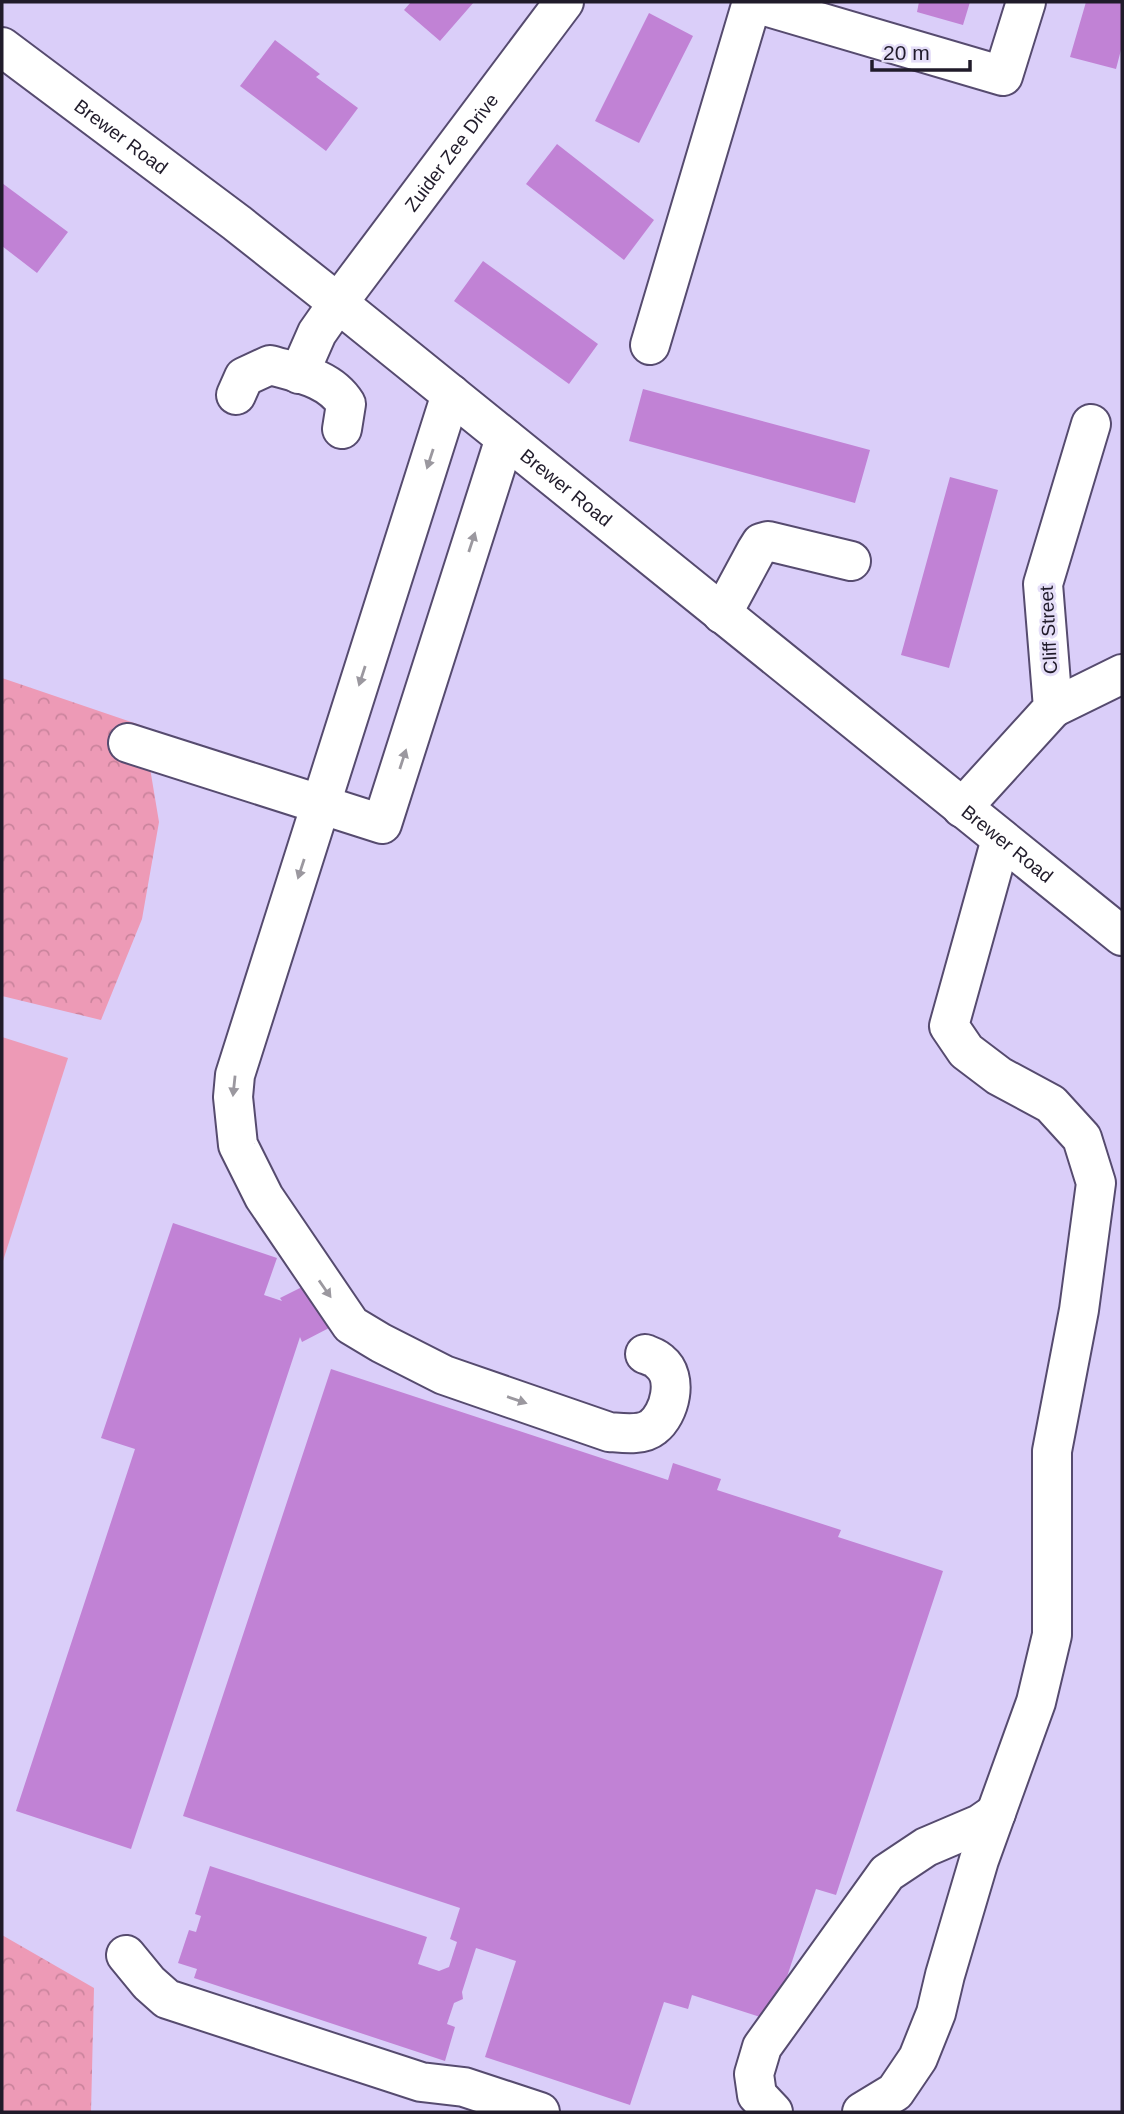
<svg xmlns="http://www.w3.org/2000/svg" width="1124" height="2114" font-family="Arial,sans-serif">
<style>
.grass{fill:#ed9ab6}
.forest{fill:url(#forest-crowns)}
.building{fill:#c182d5}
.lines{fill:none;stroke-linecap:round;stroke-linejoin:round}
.minor-casing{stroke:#564b6f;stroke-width:42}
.minor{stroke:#fff;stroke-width:38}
.oneway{fill:#9b989f}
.labels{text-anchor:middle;stroke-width:6;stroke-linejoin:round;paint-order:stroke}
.street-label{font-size:19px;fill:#201b2a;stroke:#e5def8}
</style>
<defs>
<pattern id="forest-crowns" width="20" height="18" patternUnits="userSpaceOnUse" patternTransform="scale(1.75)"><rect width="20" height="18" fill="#ed9ab6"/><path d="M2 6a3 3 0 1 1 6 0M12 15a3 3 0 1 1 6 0" fill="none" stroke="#cb849d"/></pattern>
</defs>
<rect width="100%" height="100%" fill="#dacef9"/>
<path class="grass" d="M2,1037l66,21 -66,206z"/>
<path class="forest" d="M2,678l141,48 16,96 -17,97 -41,101 -99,-24z
M2,1935l92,53 -3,124h-89z"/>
<path class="building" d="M411,2h63l-34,39 -36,-31z
M919,2h51l-7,23 -46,-13z
M1086,2h36v44l-6,23 -46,-12z
M649,13l44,23 -54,107 -44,-22z
M275,40l45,34 -4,3 42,31 -32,43 -86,-65z
M557,144l97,76 -30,40 -98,-76z
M2,183l66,49 -31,41 -35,-27z
M483,261l115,83 -29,40 -115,-83z
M643,389l227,61 -15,53 -226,-62z
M950,477l48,13 -49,178 -48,-13z
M173,1223l104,35 -13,37 18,6 -2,-3 28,-14 21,44 -27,14 -2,-5 -169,512 -115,-38 119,-362 -34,-11z
M331,1369l337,111 5,-17 48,16 -4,11 124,40 -3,7 105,34 -107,324 -20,-6 -38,115 -12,15 -74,-24 -4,14 -24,-7 -34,103 -145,-48 31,-96 -40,-13 -14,44 1,7 -9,4 -7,21 8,3 -10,34 -251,-83 3,-9 -19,-6 11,-33 7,2 5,-16 -6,-2 15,-48 217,71 -9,27 21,7 10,-4 8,-25 -7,-3 10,-31 -277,-92z"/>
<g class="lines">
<g class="minor-casing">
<g id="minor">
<path d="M751,2l252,74 23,-74"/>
<path id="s1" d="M2,47l235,176 101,80 784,633"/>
<path d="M650,345l102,-343"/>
<path id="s2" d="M299,374l18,-41 21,-30 226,-301"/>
<path d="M451,394l-216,681 -2,22 5,48 26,52 87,128 30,18 63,32 165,57c14,1 33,4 44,-5 17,-13 26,-50 7,-65 -3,-4 -10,-6 -15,-8"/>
<path d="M236,395l8,-18 26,-12c28,8 60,13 76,39l-4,25"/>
<path d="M722,614l34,-63 5,-8 7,-2 83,20"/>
<path d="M1053,708l69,-34"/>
<path d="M128,743l254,81 123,-386"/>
<path d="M962,808l91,-100 -10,-124 48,-160"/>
<path d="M126,1955l23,28 18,16 254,83 43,5 76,25"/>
<path d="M773,2112l-16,-17 -3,-21 8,-27 125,-174 39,-26 54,-23 16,-11"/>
<path d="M862,2112l33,-20 23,-34 18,-45 9,-38 34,-115 57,-158 16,-67v-184l27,-141 17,-127 -14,-45 -31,-34 -52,-28 -33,-25 -17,-25 52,-187"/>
</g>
</g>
<use href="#minor" class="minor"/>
</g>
<defs><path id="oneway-solid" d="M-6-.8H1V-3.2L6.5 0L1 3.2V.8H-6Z" transform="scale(1.75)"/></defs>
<g class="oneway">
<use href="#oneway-solid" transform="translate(430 459) rotate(108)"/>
<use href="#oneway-solid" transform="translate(472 542) rotate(-72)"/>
<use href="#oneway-solid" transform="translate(362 676) rotate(108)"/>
<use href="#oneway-solid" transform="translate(403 759) rotate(-72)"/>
<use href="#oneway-solid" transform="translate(301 869) rotate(108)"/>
<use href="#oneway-solid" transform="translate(234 1086) rotate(96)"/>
<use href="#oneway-solid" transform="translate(325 1289) rotate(55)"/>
<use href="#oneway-solid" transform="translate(517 1400) rotate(19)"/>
</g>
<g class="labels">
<g class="street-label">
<text dy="7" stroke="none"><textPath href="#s1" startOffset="149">Brewer Road</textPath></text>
<text dy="7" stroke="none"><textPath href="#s2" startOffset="270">Zuider Zee Drive</textPath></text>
<text dy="7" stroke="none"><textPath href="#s1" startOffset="716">Brewer Road</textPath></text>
<text transform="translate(1048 630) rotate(-93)" y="7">Cliff Street</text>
<text dy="7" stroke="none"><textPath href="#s1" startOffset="1283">Brewer Road</textPath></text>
</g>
</g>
<rect width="1124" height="2114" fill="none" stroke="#201b2a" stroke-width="7"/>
<path d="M872 60v10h98v-10" fill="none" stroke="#201b2a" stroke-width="3.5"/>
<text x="883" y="60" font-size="21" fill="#201b2a" stroke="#e5def8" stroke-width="5" paint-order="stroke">20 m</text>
</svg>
